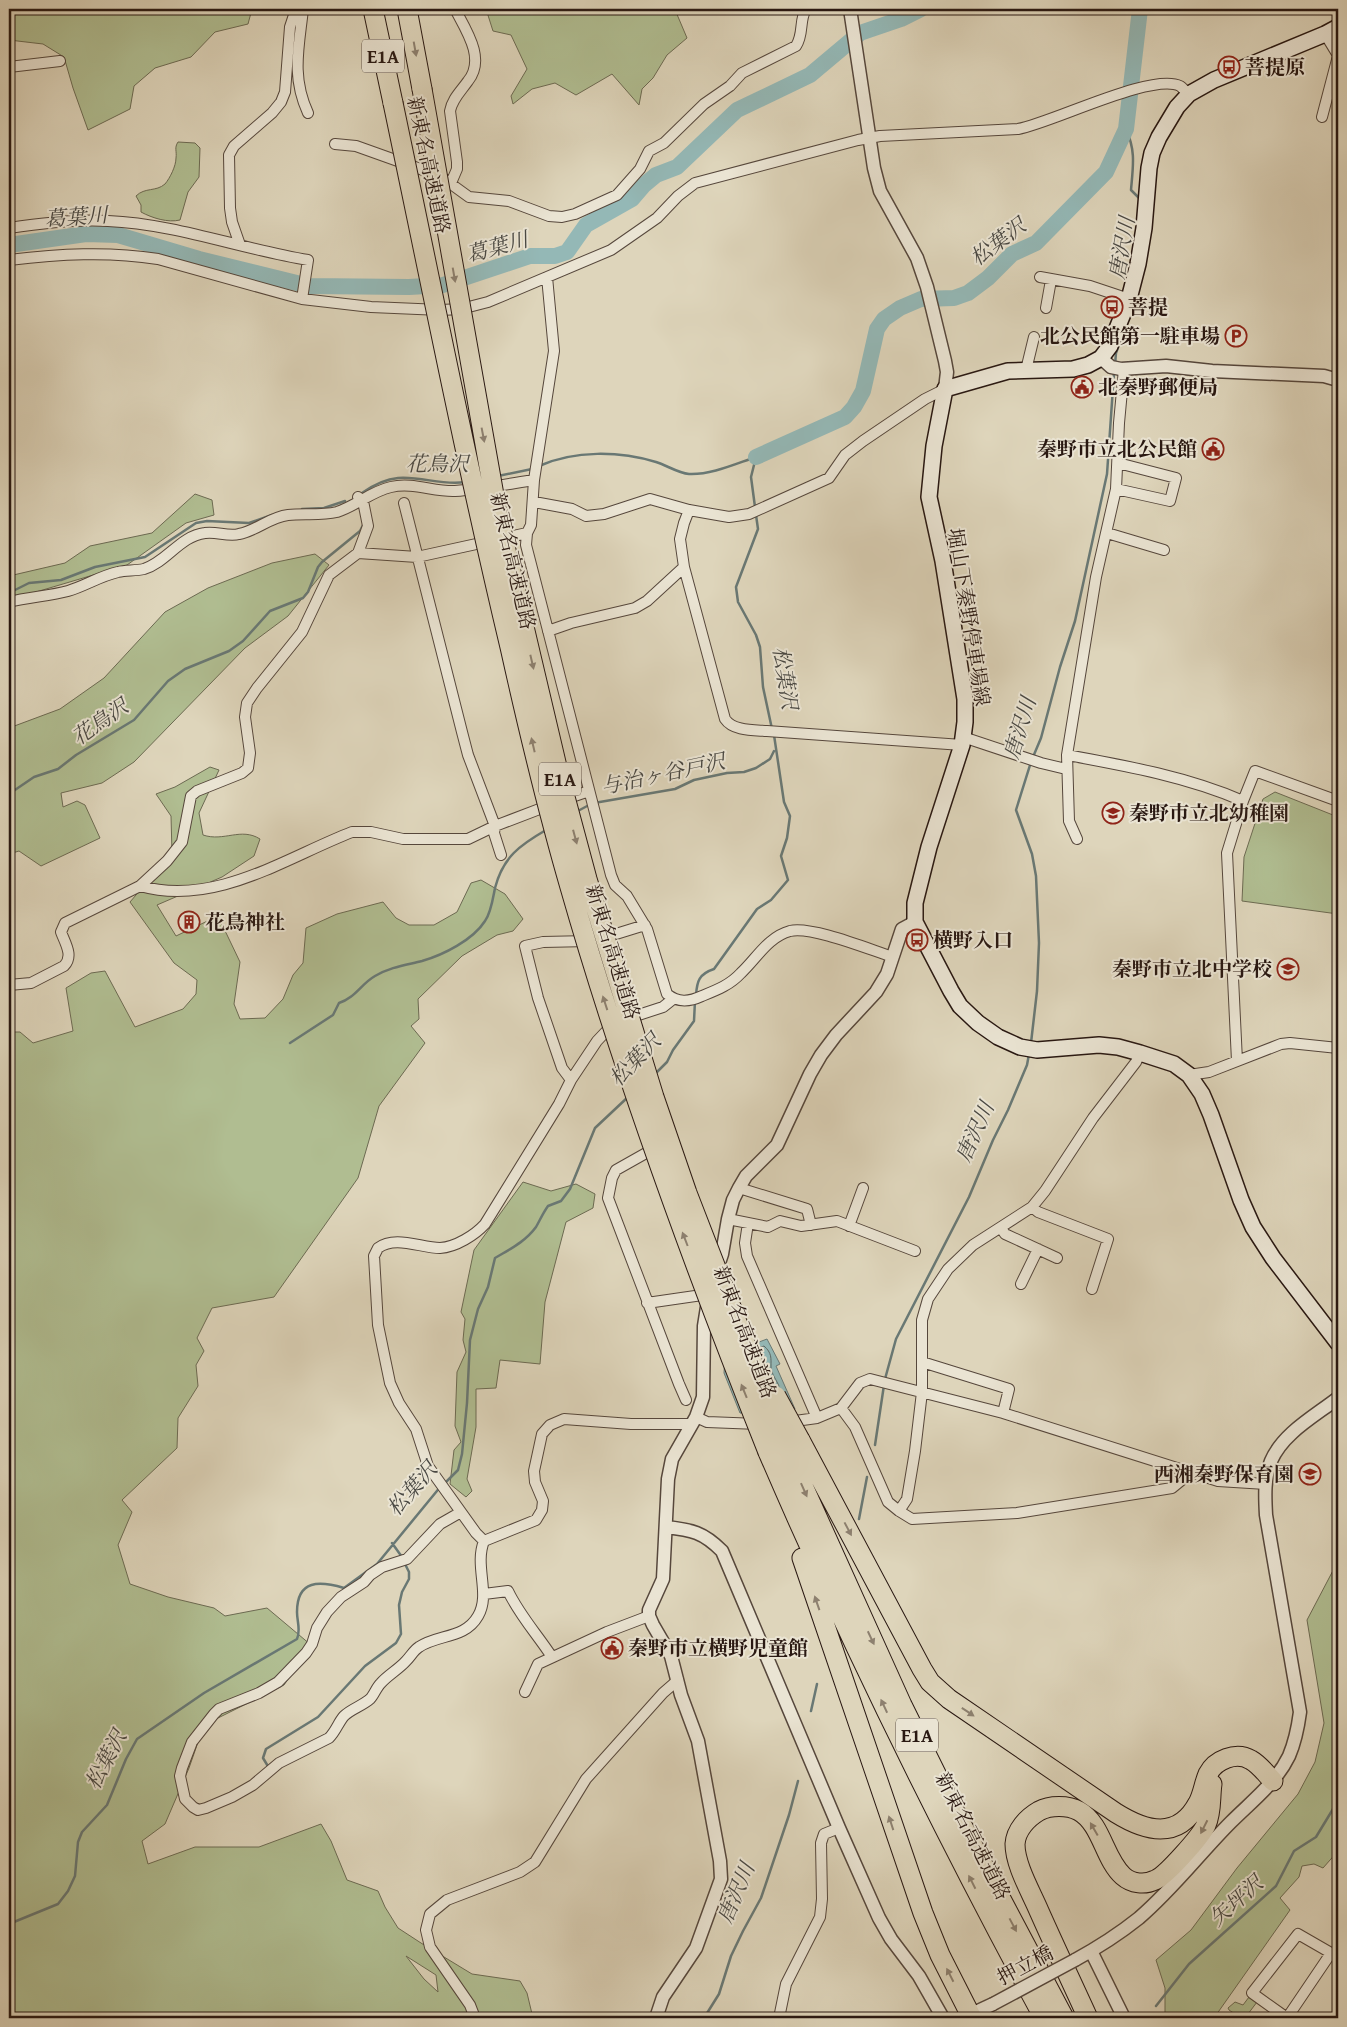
<svg xmlns="http://www.w3.org/2000/svg" width="1347" height="2027" font-family="'Gentium Book Plus','Noto Serif JP',serif">
<style>
.green{fill:#b0bd91;stroke:#6c6a52;fill-rule:evenodd}
.water{fill:#94b8b6;stroke:#697874}
.lines{fill:none;stroke-linecap:round;stroke-linejoin:round}
.shore{stroke:#5e6864;stroke-width:1}
.stream{stroke:#697874;stroke-width:2.5}
.river{stroke:#94b8b6;stroke-width:16}
.minor-casing{stroke:#56473c;stroke-width:12}
.tertiary-casing{stroke:#56473c;stroke-width:15}
.secondary-casing{stroke:#291812;stroke-width:18}
.motorway-casing{stroke:#291812;stroke-width:21}
.minor{stroke:#eae4d3;stroke-width:10}
.tertiary{stroke:#eae4d3;stroke-width:12}
.secondary{stroke:#eae4d3;stroke-width:15}
.motorway{stroke:#ded5bb;stroke-width:19}
.tertiary-bridge-casing{stroke:#56473c;stroke-width:15;stroke-linecap:butt}
.motorway-bridge-casing{stroke:#291812;stroke-width:21;stroke-linecap:butt}
.tertiary-bridge{stroke:#eae4d3;stroke-width:12}
.motorway-bridge{stroke:#ded5bb;stroke-width:19}
.oneway{fill:#8d806f}
.labels{text-anchor:middle;stroke-width:4;stroke-linejoin:round;paint-order:stroke}
.shield{fill:#eae4d3;stroke:#63554c;stroke-width:1}
.shield-label{font-size:19px;font-weight:bold;fill:#291812}
.poi-label{font-size:20px;font-weight:bold;fill:#291812;stroke:#eae4d3;text-anchor:start}
.street-label{font-size:20px;fill:#291812;stroke:#eae4d3}
.water-label{font-size:21px;font-style:italic;fill:#494843;stroke:#eae4d3}
</style>
<rect width="100%" height="100%" fill="#ded5bb"/>
<filter id="stains"><feTurbulence type="fractalNoise" baseFrequency=".004" numOctaves="4"/><feColorMatrix values="0 0 0 0 .2 0 0 0 0 .09 0 0 0 0 .02 0 0 0 .5 -.17"/></filter>
<radialGradient id="worn" r=".72"><stop offset=".6" stop-color="#630" stop-opacity="0"/><stop offset="1" stop-color="#630" stop-opacity=".3"/></radialGradient>
<path class="green" d="M9,9h243l-4,15 -33,8 -24,25 -36,11 -21,18 -4,23 -42,21 -15,-42 -9,-31 -21,-13 -34,-4z
M486,9h176l14,3 11,26 -20,17 -14,23 -11,11 -3,16 -27,-31 -36,21 -21,-12 -23,6 -19,15 -2,-8 16,-27 -16,-34 -18,-4z
M178,142l17,1 5,5 -1,29 -11,15 -8,28c-12,3 -28,-2 -39,-8v-7l-5,-9c9,-9 20,-4 29,-12 5,-6 11,-18 11,-26 1,-7 -2,-10 2,-16z
M195,494l17,6 2,15 -28,8 -59,42 -118,35v-24l56,-13 25,-17 62,-13z
M315,554l14,11 -41,51 -43,32 -111,114 -32,21 -41,10 2,14 14,-6 8,4 15,33 -59,28 -22,-15 -10,3v-126l51,-19 44,-31 61,-66 43,-24 64,-25z
M210,767l9,3 -20,43 4,22c21,7 38,-8 57,4l-6,17 -32,21 -65,28 19,31 42,-20 22,46 -6,42 6,15 25,-1 18,-19 10,-24 10,-12 3,-35 31,-14 46,-12 13,16 13,7h25l23,-13 14,-29 10,-3 24,14 18,25 -10,12 -16,4 -35,21 -44,43 1,20 -8,7 14,17 -46,63 -21,72 -84,119 -62,11 -15,30 7,13 -8,14 2,21 -20,32 -1,30 -55,52 10,12 -14,33 12,39 38,13 46,11 11,8 42,-8 44,37 -27,40 -80,40 -15,43 -24,56 -23,17 6,23 47,-17h64l62,-23 10,17 16,39 31,11 7,16 13,21 23,15 51,31 48,7 7,12 6,25h-524v-986h11l13,11 40,-12 -7,-43 25,-15 14,-2 30,56 48,-18 13,-15 1,-14 -23,-17 -44,-61 42,-49 -1,-37 -15,-22 19,-7zM406,1956l30,19 2,17 -14,-13z
M1275,792l63,25v97l-96,-13 2,-44 19,-58z
M523,1182l28,9 25,-7 19,10 -2,14 -27,14 -21,80 -5,62 -40,-4 -4,28 -20,1v38l-9,52 5,12 -6,6 -16,-13 4,-34 7,-8 -6,-16 2,-54 9,-20 -3,-12 2,-21 -4,-7 13,-62z
M1338,1561v290l-15,17 -9,-4 -12,2 -3,11 -19,21 10,12 -76,108h-49v-30l-9,-28 35,-30 46,-62 61,-74 17,-32 9,-39 -17,-103z
M1249,1997l8,5 -12,16h-4l-12,-8 -1,-2 7,-6 8,3z"/>
<path class="water" d="M767,1339l13,25 -4,2 19,43 -15,5 -40,-1 -16,-40 1,-18z"/>
<g class="lines">
<path class="shore" d="M758,1348l6,-2c8,7 7,12 7,21 0,6 6,14 8,19"/>
<path class="stream" d="M1126,129c10,22 7,37 5,61l9,9
M1115,365l1,-12 12,-33
M539,466c36,-16 80,-15 117,-4 10,3 22,11 33,12 22,1 46,-10 67,-17
M498,476l34,-7
M362,495v-2c10,-7 24,-14 36,-15 23,-2 45,8 67,4
M755,507l-4,-30 5,-20
M302,509l22,-1 21,-7
M756,515l2,14 -22,58 2,15 18,33 4,12 3,40 9,42
M9,593l20,-10 32,-3 34,-13 50,-10 51,-34 11,-2 42,2 23,-8
M1033,757l8,-19 19,-71 15,-46 32,-147 7,-101
M9,794l25,-17 24,-8 18,-14 58,-35 34,-39 17,-12 44,-18 14,-10 27,-30 33,-13 5,-6 10,-25 4,-5 38,-31 4,-8
M594,803l81,-14 19,-9 33,-7 17,-1 12,-4 14,-9 4,-8
M576,812l13,-7
M696,995c1,-14 3,-21 18,-26l43,-60 14,-9 17,-20 -7,-24 6,-18 3,-22 -6,-14 -10,-67
M290,1043l43,-28 6,-12c16,-5 22,-19 36,-27 15,-9 31,-11 47,-15 21,-6 51,-21 63,-40 6,-8 8,-23 10,-33 8,-31 25,-43 51,-58
M1031,1043l6,-52 2,-48 -3,-67 -4,-22 -16,-44 15,-48
M655,1074l12,-12 6,-12 21,-29 1,-20
M885,1379l11,-40 73,-142 24,-57 15,-30 19,-45 2,-11
M875,1445l9,-60
M445,1483l13,-13 4,-16 5,-51 3,-63 8,-31 10,-22 7,-29c15,-9 30,-16 41,-31 4,-7 7,-14 12,-21l13,-5 9,-12 25,-61 33,-31
M859,1519l8,-42
M392,1543l10,14
M811,1711l6,-27
M269,1768l-6,-10 3,-9 52,-32 47,-51 31,-23 5,-9 -2,-29 3,-13 7,-13v-7l-5,-10
M9,1924l49,-20 10,-13 7,-15 3,-34 4,-10 25,-27 19,-46 11,-20 67,-46 93,-54c4,-9 0,-17 0,-27 0,-33 23,-31 47,-24l33,-24 64,-78
M1156,2006l33,-42 87,-78 18,-35 22,-14 17,-28 5,-21
M704,2018l15,-24 12,-38 12,-25 18,-33 28,-83 9,-34"/>
<path class="river" d="M9,245l77,-11 32,1 81,24 110,27 100,1 34,-2 87,-29h25l12,-4 19,-27 46,-26 12,-14 12,-10 21,-8 60,-57 73,-35 50,-42 41,-14 20,-10
M756,457l89,-40 9,-10 9,-16 14,-62 7,-10 16,-11 21,-9 33,-1 14,-5 20,-15 24,-24 24,-11 70,-71 20,-43 14,-120"/>
<g class="minor-casing">
<path id="minor" d="M303,9c-4,38 -12,67 5,104
M1325,34l11,18 2,1
M9,67l51,-6
M1322,117l16,-61
M335,144l21,2 84,30 29,21 40,4 40,15 13,1 13,-3 42,-19 23,-26 9,-18 15,-8 40,-39 26,-18 12,-13 54,-27c8,-12 3,-26 10,-37
M451,183l6,-14v-7l-7,-51c2,-12 11,-20 18,-30 18,-22 -2,-51 -13,-72
M9,228c33,-5 66,-9 99,-7 68,3 133,28 200,39l-6,39
M240,245l-8,-23 -2,-14 -1,-53 5,-9 38,-33 9,-11 4,-10 5,-65 6,-18
M9,260c50,-6 99,-9 149,-1l144,40 69,8 70,3 20,-1 27,-7 123,-52 46,-32 21,-22 17,-13 163,-43 22,-4 138,-7c34,-6 134,-57 162,-43 3,2 6,6 9,8
M547,277l7,74 -20,129 -3,45 -4,8 -1,12 85,330 4,10 12,11 20,33 20,65c11,9 22,8 35,2 15,-6 28,-11 39,-23 16,-15 27,-36 49,-42 22,-5 78,18 103,26
M1040,277l50,9 39,13
M1046,308l5,-28
M1026,370l8,-33
M1116,489l54,12 6,-23 -58,-15
M534,502l38,7 14,7 18,-2 46,-15 39,11 40,7 20,-3 80,-36 16,-23 18,-14 62,-42 20,-10
M404,503l58,229 6,23 27,71 -1,7 7,22
M689,510l-5,13 -4,16 4,28 41,152c8,12 28,11 42,12l195,14
M1107,533l57,17
M358,553l59,4 110,-24
M9,602c20,-5 41,-6 59,-11 17,-5 32,-15 50,-19 8,-2 17,-1 26,-3 23,-7 36,-33 61,-36 11,-2 23,4 34,1 17,-3 31,-17 49,-19 16,-2 32,1 49,-3 19,-6 35,-21 54,-25 22,-5 43,5 64,4 27,-2 53,-7 79,-11
M548,631l23,-8 64,-15 12,-7 37,-34
M963,737l78,26 25,6
M1067,755c60,11 121,22 176,46
M563,800l26,-9
M1077,839l-8,-18 -2,-66 29,-178 20,-88 3,-66 5,-54
M140,886c75,21 145,-28 212,-54h19l32,7h65l27,-13 55,-21
M603,938l42,-13
M9,985l22,-2 33,-17c10,-10 1,-23 -3,-34l4,-9 75,-37 27,-25 15,-19 9,-46 6,-5 45,-18 6,-5 2,-15 -5,-36 2,-14 10,-15 45,-56 27,-57 29,-22 10,-27 -5,-25 -5,-4
M1237,1061l-10,-208 16,-52 12,-30 83,30
M1189,1075l20,-3 72,-28 9,-1 48,5
M571,1080l-9,-12 -24,-70 -13,-52 18,-4 46,-1
M655,1148l-39,22 -4,8 -4,20 71,186 7,16
M739,1188l68,21 4,16
M1032,1207l6,5 70,27 -16,50
M728,1219l40,8 12,-6 21,5 36,-5 78,30
M748,1223l-3,20 2,13 70,162
M849,1226l14,-38
M1001,1228l4,6 52,24
M1021,1284l17,-35
M647,1303l62,-9
M922,1362l87,27 -6,24
M841,1408l14,19 33,75 11,9 13,8 105,-6 155,-25 11,-9 3,-7
M696,1417l11,5 52,2
M788,1422l29,-4 24,-10 19,-25 10,-4 133,34 215,68 48,3
M899,1511l8,-12 8,-48 7,-59v-72l6,-21 20,-30 25,-24 59,-38 13,-16 48,-73 43,-56 4,-9
M461,1512l-21,12 -33,35 -25,8 -12,8 -6,7 -23,15 -14,15 -10,16 -5,16 -6,9 -28,29 -19,11 -40,16 -5,5 -22,28 -10,26 -2,8 5,23 8,8 5,3 8,-2 26,-11 21,-12 26,-22 50,-25c7,-7 9,-15 15,-22 7,-7 18,-10 26,-17 4,-4 6,-11 11,-16 7,-8 18,-14 25,-22 5,-5 8,-11 13,-14 19,-13 46,-8 59,-31 13,-22 -4,-50 6,-75l52,-21 6,-10 1,-9 -8,-19 -1,-11 8,-37 8,-9 14,-6 67,5h61
M484,1541l-8,-8 -48,-67 -12,-37 -17,-26 -9,-20 -12,-58 -4,-69 4,-8c17,-13 43,0 62,0 16,-1 35,-13 45,-24l74,-120 12,-24 26,-39 17,-18 49,-16 10,-8
M484,1594l24,-3c12,25 29,43 44,66
M525,1692l13,-28 69,-32 42,-16
M475,2018l-5,-13 -40,-58 -4,-17 4,-16 17,-14 73,-28 15,-10 51,-83 77,-86 15,-13
M779,2018l7,-34 34,-67 2,-18 -1,-56 3,-9 15,-6
M1287,2018l-35,-25 46,-59 33,19 -44,65"/>
</g>
<g class="tertiary-casing">
<path id="tertiary" d="M850,9l24,159 6,23 37,67 10,29 18,74 2,11 -2,17
M1101,358l10,9 10,2 45,-3 46,5 112,5 14,4
M716,1272l6,-18 6,-35 5,-19 6,-12 7,-12 31,-31 33,-71 11,-19 15,-20 40,-43 11,-18 15,-45 13,-7
M666,1527c26,3 37,5 56,24l117,277 40,90 12,21 28,37 24,42
M1091,1951l33,67
M1075,1960c22,-12 44,-26 64,-42 34,-29 61,-65 92,-96 21,-21 45,-39 58,-66 6,-14 9,-29 11,-44l-34,-197c-1,-18 -2,-37 5,-54 12,-28 44,-45 67,-63
M978,2011l15,-7
M656,2018l7,-21 33,-49 25,-69 -1,-18 -22,-120 -17,-46 -10,-39 -18,-31 -4,-9v-6l14,-31 5,-100 4,-20 24,-42 7,-20 1,-71 4,-25"/>
</g>
<g class="secondary-casing">
<path id="secondary" d="M1338,27l-13,7 -111,46 -25,14 -12,13 -18,30 -7,16 -3,15 -5,60 -6,36 -9,35 -13,32 -6,15 -9,12 -13,7 -15,4 -65,2 -63,18 -11,57 -5,51 14,64 22,138v23l-3,23 -33,102 -14,56v19l36,69 9,15 18,17 20,14 22,10 17,3 62,-5 19,2 22,6 34,11 15,11 13,19 9,21 30,85 12,27 20,31 65,85"/>
</g>
<g class="motorway-casing">
<path id="motorway" d="M373,9l20,94
M407,9l15,80
M800,1440l122,229 8,13 19,17 167,114c29,18 62,28 82,-10 5,-9 6,-20 10,-29 7,-14 28,-23 43,-14 9,5 15,14 22,21
M785,1446l117,259 52,105 110,208
M768,1452c83,193 176,381 276,566
M802,1558l121,355 17,42 32,63
M1088,2018c-16,-35 -33,-71 -49,-107 -8,-19 -24,-46 -24,-67 1,-14 12,-26 24,-33 11,-6 29,-6 40,0 23,13 25,48 44,65 9,8 22,9 32,4 11,-4 46,-44 51,-55 6,-13 4,-28 6,-41"/>
</g>
<use href="#minor" class="minor"/>
<use href="#tertiary" class="tertiary"/>
<use href="#secondary" class="secondary"/>
<use href="#motorway" class="motorway"/>
<g class="tertiary-bridge-casing">
<path id="tertiary-bridge" d="M993,2004l82,-44"/>
</g>
<g class="motorway-bridge-casing">
<path id="motorway-bridge" d="M422,89l75,423 61,259 29,108 67,218 33,96 98,253
M393,103c38,181 74,364 117,544 18,81 37,161 60,240 55,192 124,380 198,565
M776,1396l24,44"/>
</g>
<use href="#tertiary-bridge" class="tertiary-bridge"/>
<use href="#motorway-bridge" class="motorway-bridge"/>
</g>
<defs><path id="oneway-solid" d="M-6-.8H1V-3.2L6.5 0L1 3.2V.8H-6Z" transform="scale(1.25)"/></defs>
<g class="oneway">
<use href="#oneway-solid" transform="translate(415 49) rotate(80)"/>
<use href="#oneway-solid" transform="translate(454 275) rotate(80)"/>
<use href="#oneway-solid" transform="translate(483 435) rotate(79)"/>
<use href="#oneway-solid" transform="translate(532 662) rotate(77)"/>
<use href="#oneway-solid" transform="translate(533 745) rotate(-103)"/>
<use href="#oneway-solid" transform="translate(575 837) rotate(75)"/>
<use href="#oneway-solid" transform="translate(605 1003) rotate(-108)"/>
<use href="#oneway-solid" transform="translate(685 1239) rotate(-111)"/>
<use href="#oneway-solid" transform="translate(744 1391) rotate(-112)"/>
<use href="#oneway-solid" transform="translate(804 1490) rotate(66)"/>
<use href="#oneway-solid" transform="translate(848 1529) rotate(62)"/>
<use href="#oneway-solid" transform="translate(817 1603) rotate(-109)"/>
<use href="#oneway-solid" transform="translate(871 1638) rotate(65)"/>
<use href="#oneway-solid" transform="translate(884 1706) rotate(-115)"/>
<use href="#oneway-solid" transform="translate(968 1712) rotate(34)"/>
<use href="#oneway-solid" transform="translate(891 1823) rotate(-108)"/>
<use href="#oneway-solid" transform="translate(1204 1827) rotate(117)"/>
<use href="#oneway-solid" transform="translate(1094 1829) rotate(-120)"/>
<use href="#oneway-solid" transform="translate(972 1882) rotate(-117)"/>
<use href="#oneway-solid" transform="translate(1013 1925) rotate(62)"/>
<use href="#oneway-solid" transform="translate(950 1975) rotate(-117)"/>
</g>
<defs>
<g id="bus-ring" transform="scale(1.125)"><circle r="9.5" fill="#eae4d3" stroke="#8f2418" stroke-width="1.5"/><path d="M-5-6H5V4H4V6H2V4H-2V6H-4V4H-5ZM-3.5-4V0h7V-4ZM-3.5 1.2v1.5H-2V1.2ZM2 1.2v1.5H3.5V1.2Z" fill="#8f2418"/></g>
<g id="parking-ring" transform="scale(1.125)"><circle r="9.5" fill="#eae4d3" stroke="#8f2418" stroke-width="1.5"/><path d="M-3.5-5.5H1a3.5 3.5 0 0 1 0 7H-1V5.5H-3.5ZM-1-3.4V-.6H.8a1.4 1.4 0 0 0 0-2.8Z" fill="#8f2418"/></g>
<g id="civic-ring" transform="scale(1.125)"><circle r="9.5" fill="#eae4d3" stroke="#8f2418" stroke-width="1.5"/><path d="M-.6-6.5H3V-4.5H.6V-3L4-1V1h2V6H-6V1h2V-1L-.6-3ZM-1.2 2.5V6h2.4V2.5Z" fill="#8f2418"/></g>
<g id="school-ring" transform="scale(1.125)"><circle r="9.5" fill="#eae4d3" stroke="#8f2418" stroke-width="1.5"/><path d="M0-5L7-2L0 1L-7-2ZM-4 1L0 2.5L4 1V4Q0 6-4 4Z" fill="#8f2418"/></g>
<g id="building-ring" transform="scale(1.125)"><circle r="9.5" fill="#eae4d3" stroke="#8f2418" stroke-width="1.5"/><path d="M-4-6H4V6H1V3H-1V6H-4ZM-2.5-4.3h1.7v1.8h-1.7ZM.8-4.3h1.7v1.8H.8ZM-2.5-1h1.7V.8h-1.7ZM.8-1h1.7V.8H.8Z" fill="#8f2418"/></g>
</defs>
<g fill-rule="evenodd">
<use href="#bus-ring" x="1229" y="67"/>
<use href="#bus-ring" x="1112" y="307"/>
<use href="#parking-ring" x="1236" y="336"/>
<use href="#civic-ring" x="1082" y="387"/>
<use href="#civic-ring" x="1213" y="449"/>
<use href="#school-ring" x="1113" y="813"/>
<use href="#building-ring" x="189" y="922"/>
<use href="#bus-ring" x="917" y="940"/>
<use href="#school-ring" x="1288" y="969"/>
<use href="#school-ring" x="1310" y="1474"/>
<use href="#civic-ring" x="612" y="1648"/>
</g>
<g class="labels">
<g class="shield">
<rect x="362" y="39.5" width="42" height="33" rx="4"/>
<rect x="539" y="762.5" width="42" height="33" rx="4"/>
<rect x="896" y="1718.5" width="42" height="33" rx="4"/>
</g>
<g class="shield-label">
<text x="383" y="63">E1A</text>
<text x="560" y="786">E1A</text>
<text x="917" y="1742">E1A</text>
</g>
<g class="poi-label">
<text x="1245" y="74">菩提原</text>
<text x="1128" y="314">菩提</text>
<text x="1220" y="343" text-anchor="end">北公民館第一駐車場</text>
<text x="1098" y="394">北秦野郵便局</text>
<text x="1197" y="456" text-anchor="end">秦野市立北公民館</text>
<text x="1129" y="820">秦野市立北幼稚園</text>
<text x="205" y="929">花鳥神社</text>
<text x="933" y="947">横野入口</text>
<text x="1272" y="976" text-anchor="end">秦野市立北中学校</text>
<text x="1294" y="1481" text-anchor="end">西湘秦野保育園</text>
<text x="628" y="1655">秦野市立横野児童館</text>
</g>
<g class="street-label">
<text transform="translate(429 165) rotate(78)" y="7">新東名高速道路</text>
<text transform="translate(513 561) rotate(77)" y="7">新東名高速道路</text>
<text transform="translate(969 617) rotate(81)" y="7">堀山下秦野停車場線</text>
<text transform="translate(613 952) rotate(73)" y="7">新東名高速道路</text>
<text transform="translate(745 1332) rotate(69)" y="7">新東名高速道路</text>
<text transform="translate(973 1836) rotate(63)" y="7">新東名高速道路</text>
<text transform="translate(1025 1965) rotate(-28)" y="7">押立橋</text>
</g>
<g class="water-label">
<text transform="translate(76 217) rotate(-4)" y="7">葛葉川</text>
<text transform="translate(998 242) rotate(-37)" y="7">松葉沢</text>
<text transform="translate(497 247) rotate(-15)" y="7">葛葉川</text>
<text transform="translate(1122 248) rotate(-80)" y="7">唐沢川</text>
<text x="437" y="471">花鳥沢</text>
<text transform="translate(785 678) rotate(81)" y="7">松葉沢</text>
<text transform="translate(100 722) rotate(-35)" y="7">花鳥沢</text>
<text transform="translate(1020 728) rotate(-73)" y="7">唐沢川</text>
<text transform="translate(663 774) rotate(-12)" y="7">与治ヶ谷戸沢</text>
<text transform="translate(635 1060) rotate(-46)" y="7">松葉沢</text>
<text transform="translate(975 1132) rotate(-66)" y="7">唐沢川</text>
<text transform="translate(412 1489) rotate(-49)" y="7">松葉沢</text>
<text transform="translate(106 1760) rotate(-62)" y="7">松葉沢</text>
<text transform="translate(736 1893) rotate(-67)" y="7">唐沢川</text>
<text transform="translate(1236 1901) rotate(-42)" y="7">矢坪沢</text>
</g>
</g>
<rect width="1347" height="2027" fill="none" stroke="#ded5bb" stroke-width="30"/>
<rect x="10" y="10" width="1327" height="2007" fill="none" stroke="#291812" stroke-width="2.5"/>
<rect x="15" y="15" width="1317" height="1997" fill="none" stroke="#291812"/>
<rect width="100%" height="100%" filter="url(#stains)"/>
<rect width="100%" height="100%" fill="url(#worn)"/>
</svg>
